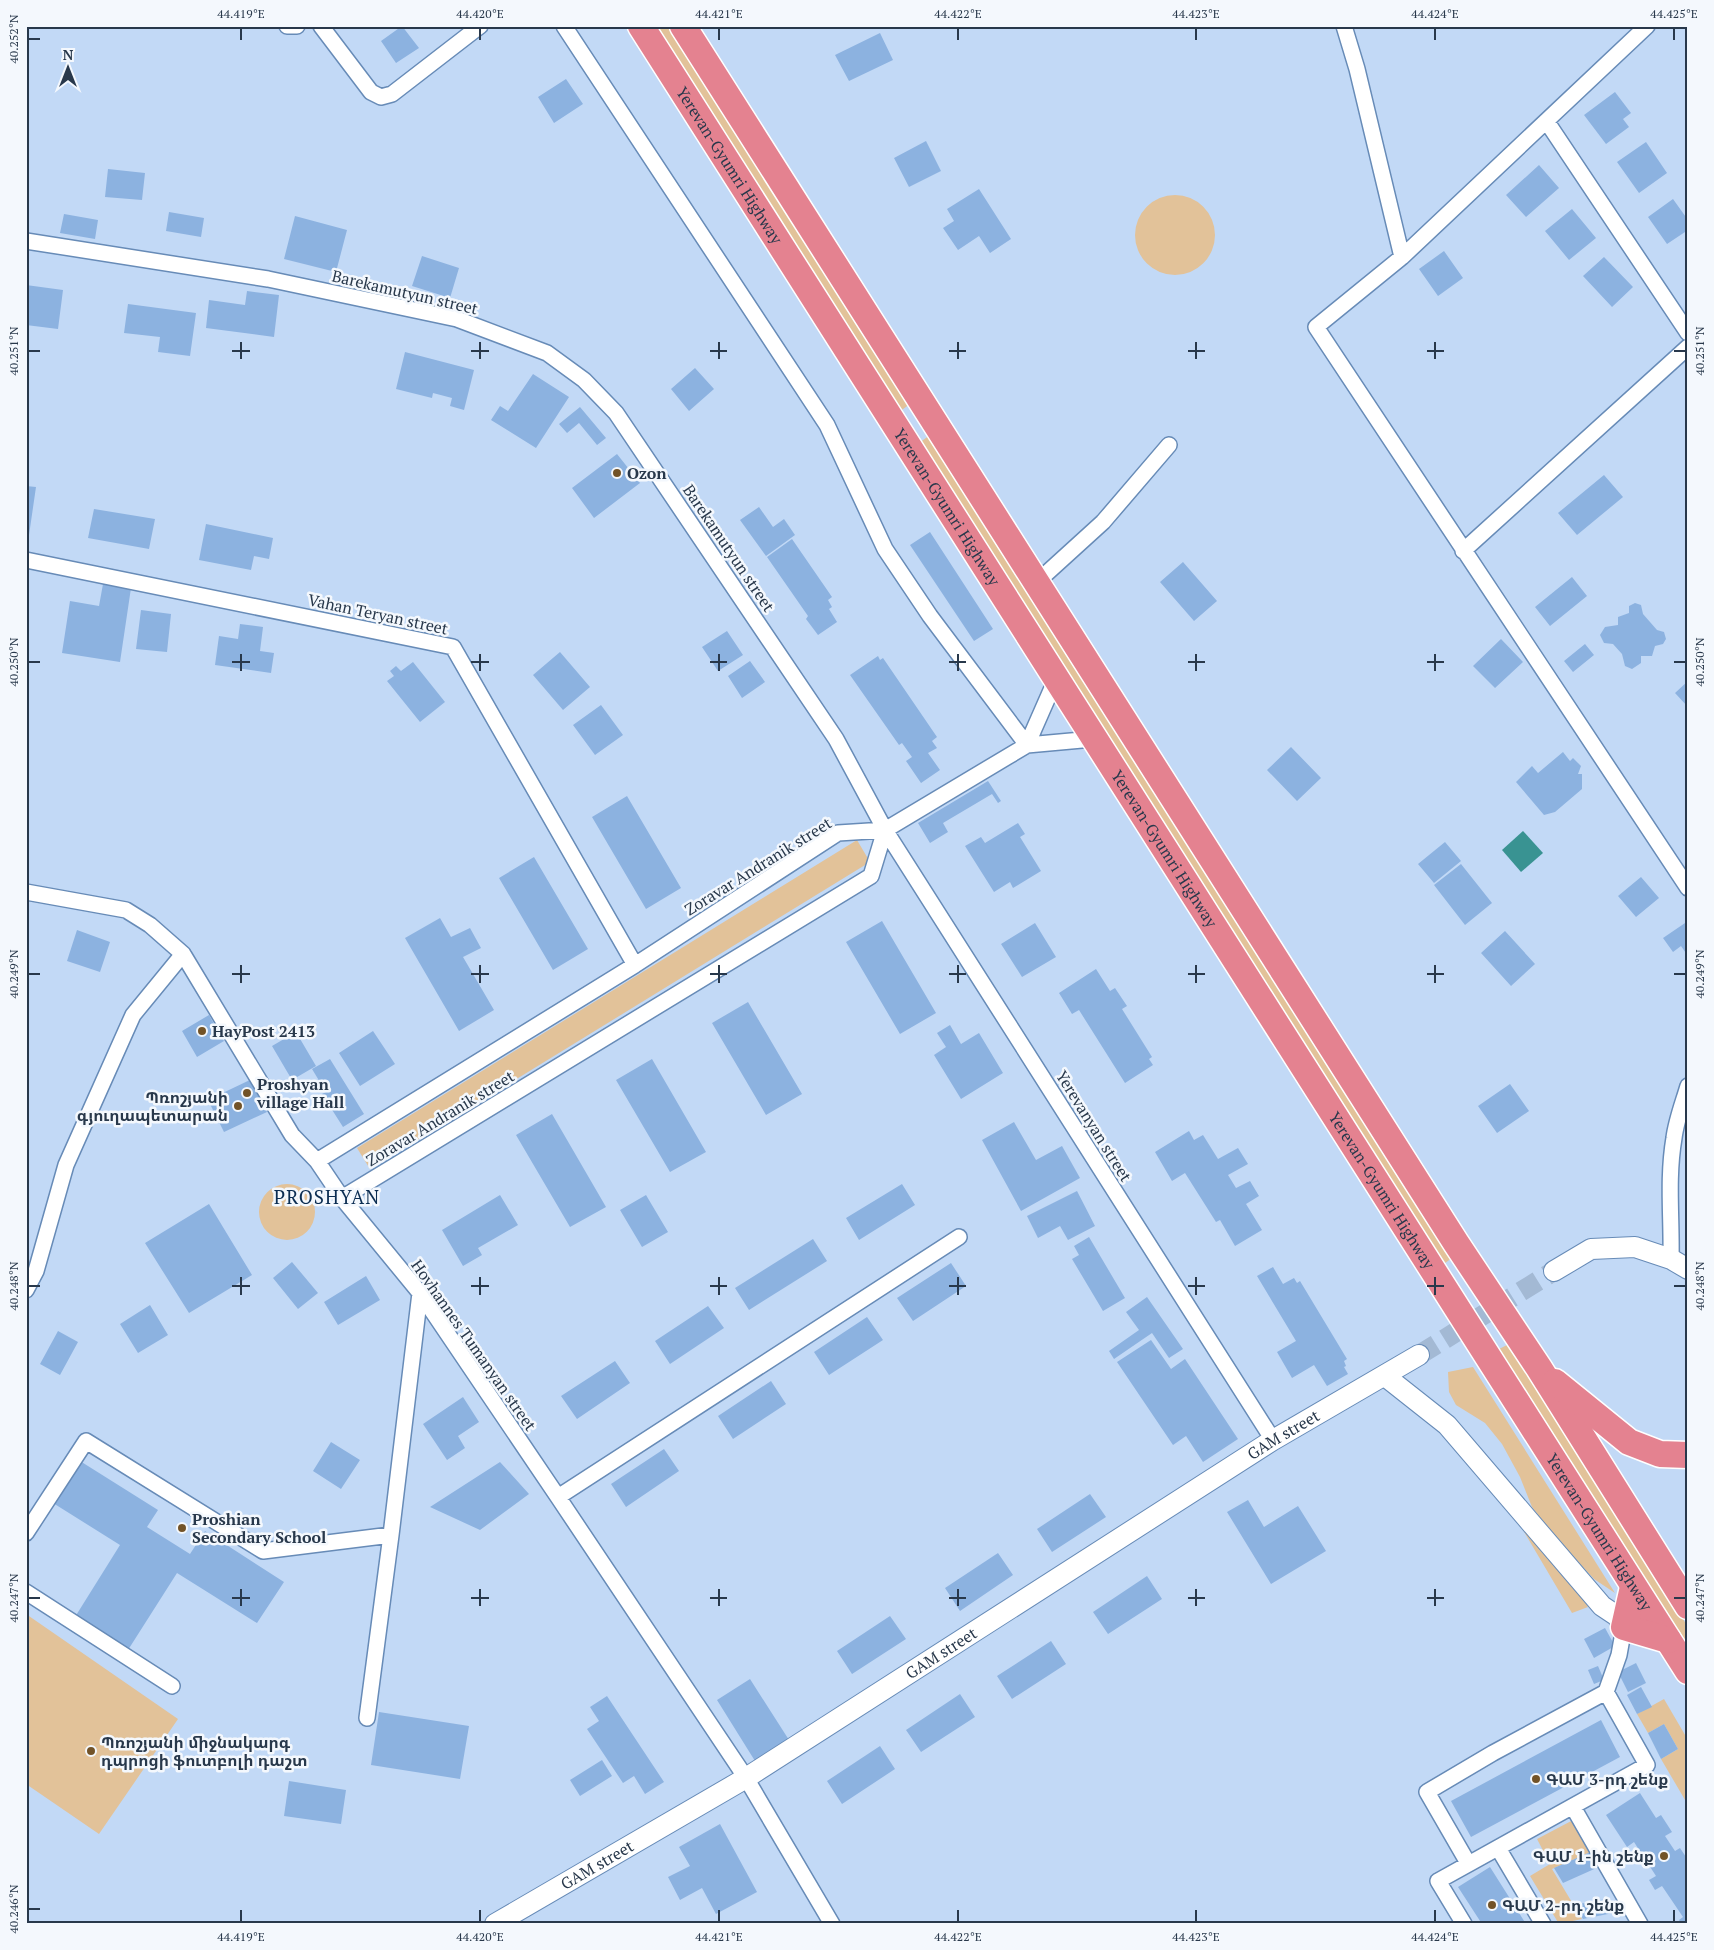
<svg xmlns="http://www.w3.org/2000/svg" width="1714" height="1950" font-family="'PT Serif','Noto Sans Armenian',serif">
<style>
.green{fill:#e2c299}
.water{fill:#399392}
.building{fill:#8cb2e0}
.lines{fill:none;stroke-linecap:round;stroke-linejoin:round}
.tertiary-tunnel{stroke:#a3b9d4;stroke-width:20;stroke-dasharray:20 10;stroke-linecap:butt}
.minor-casing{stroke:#678bb7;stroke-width:18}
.tertiary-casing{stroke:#678bb7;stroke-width:22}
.trunk-casing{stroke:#fff;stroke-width:29}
.minor{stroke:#fff;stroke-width:15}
.tertiary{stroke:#fff;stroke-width:20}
.trunk{stroke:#e48290;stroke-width:26}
.ticks{fill:none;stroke:#28384b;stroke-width:2}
.poi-dot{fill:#725328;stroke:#f4f8fd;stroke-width:2}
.labels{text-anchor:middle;stroke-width:5;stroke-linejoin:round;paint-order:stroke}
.street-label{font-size:16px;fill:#28384b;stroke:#f4f8fd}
.poi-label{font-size:16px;font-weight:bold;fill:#28384b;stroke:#f4f8fd;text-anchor:start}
.quarter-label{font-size:19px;letter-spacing:1px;fill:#0b2d52;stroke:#f4f8fd}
.neatline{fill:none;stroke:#28384b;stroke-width:2}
.ticks-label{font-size:12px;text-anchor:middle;fill:#28384b}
</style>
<rect width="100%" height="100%" fill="#c2d9f6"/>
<path class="green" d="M654,26h17l239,378 -11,8z
M1135 235a40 40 0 1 1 80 0a40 40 0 1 1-80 0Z
M930,435l522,823 -11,8 -522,-823z
M857,840l13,22 -500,307 -13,-21z
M259 1212a28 28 0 1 1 56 0a28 28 0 1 1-56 0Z
M1509,1344l179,283v25l-191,-302z
M1473,1367l142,226 -21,-14 -40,-43 -22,-29 -12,-30 -18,-33 -17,-21 -29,-18 -7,-13 -1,-20z
M1513,1513l69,84 6,10 -16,6z
M26,1614l152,105 -79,115 -73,-50z
M1664,1699l24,41v65l-27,-46 17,-10 -14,-25 -16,9 -11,-19z
M1575,1819l18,32 -41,18 30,50 -23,5 -29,-48 20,-12 -13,-25z"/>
<path class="water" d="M1523,831l20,22 -22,19 -19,-22z"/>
<path class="building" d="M402,26l17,22 -23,15 -15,-22z
M880,33l13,27 -44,21 -14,-26z
M566,79l17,25 -29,19 -16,-26z
M1615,92l16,21 -8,6 6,8 -23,17 -22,-29z
M926,141l15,30 -32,16 -15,-29z
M1646,142l21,31 -28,20 -22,-31z
M1539,165l20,23 -33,29 -20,-22z
M108,169l37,4 -3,27 -37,-3z
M979,189l32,50 -21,14 -11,-17 -21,14 -15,-22 11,-7 -7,-12z
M1673,199l15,21v10l-21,14 -19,-27z
M1572,209l24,29 -27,22 -24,-29z
M169,212l35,6 -3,19 -35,-6z
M64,214l34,6 -3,19 -35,-6z
M295,216l52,14 -11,42 -52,-13z
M1444,251l19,27 -25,18 -19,-27z
M422,256l37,12 -9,30 -38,-12z
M1604,257l29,30 -21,20 -29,-31z
M26,285l37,5 -5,39 -32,-4z
M247,291l32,4 -5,42 -68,-9 3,-28 36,5z
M128,304l68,9 -6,43 -32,-4 2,-15 -36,-4z
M405,352l69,18 -10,40 -14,-4 2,-8 -19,-5 -1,5 -36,-9z
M695,368l19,21 -25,22 -18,-22z
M533,374l36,23 -33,51 -45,-28 9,-14 8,5z
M580,407l26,31 -9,7 -18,-22 -12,10 -8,-9z
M617,454l23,29 -46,35 -22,-30z
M1604,475l19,22 -46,38 -19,-22z
M26,486l10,1 -7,48h-3z
M759,507l14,20 11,-8 11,16 -29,21 -26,-36z
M94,509l61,10 -6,30 -61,-11z
M206,524l67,14 -4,21 -15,-3 -3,14 -52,-10z
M930,532l63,97 -19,12 -64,-96z
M792,539l40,58 -4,3 4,7 -3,2 8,13 -19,13 -12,-16 2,-3 -41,-59z
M1183,562l34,39 -23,20 -34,-39z
M1572,577l15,19 -37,30 -15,-19z
M103,584l28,4 -11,74 -58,-9 8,-52 29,5z
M1635,603l6,2 2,9 14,16 7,2 2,7 -3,5 -8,2 -3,10h-11v7l-9,6 -7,-3 -3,-12 -9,-10 -9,-1 -4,-8 5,-8 13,-2v-8l11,-4v-7z
M141,610l30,4 -4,38 -31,-3z
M240,624l23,3 -3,24 14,2 -3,20 -56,-8 4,-29 19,3z
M727,631l16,24 -25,16 -16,-24z
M1501,639l22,23 -28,26 -22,-22z
M1585,644l9,11 -21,17 -9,-11z
M560,652l30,35 -27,23 -30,-35z
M878,656l2,4 3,-2 54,79 -5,4 5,7 -9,5 12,17 -19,13 -15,-22 6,-4 -10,-14 -3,2 -49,-70z
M750,661l15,21 -23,16 -14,-22z
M413,662l32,40 -25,20 -33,-41 7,-5 -4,-5 6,-5 5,5z
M1688,681v26l-13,-14z
M601,705l22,30 -28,20 -22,-30z
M1291,747l30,31 -24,23 -30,-31z
M1563,752l7,9 3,-3 8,8 -3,8h4v15l-27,23 -11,3 -28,-33 16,-16 6,7z
M988,781l13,20 -3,2 -6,-9 -49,29 5,9 -18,11 -12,-20z
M627,796l54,92 -35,21 -54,-92z
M1018,823l7,11 -5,3 21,34 -28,17 -3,-6 -16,10 -29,-46 16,-9 4,6z
M1445,842l16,19 -27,22 -16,-19z
M534,857l54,92 -35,21 -54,-92z
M1461,864l31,39 -27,22 -31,-40z
M1641,877l18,21 -23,19 -18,-21z
M440,918l11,19 19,-9 11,20 -18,9 31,53 -35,21 -54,-93z
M882,921l54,92 -36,21 -54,-92z
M1688,921v35l-7,-10 -8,6 -10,-14z
M1035,923l21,34 -34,20 -21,-33z
M77,930l33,12 -10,30 -33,-11z
M1505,931l30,33 -24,22 -30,-33z
M1096,969l14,22 5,-3 12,18 -5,3 30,48 -3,2 4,6 -28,18 -46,-73 -7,4 -13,-21z
M748,1002l54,92 -36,21 -54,-92z
M209,1015l15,26 -27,16 -15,-26z
M950,1025l11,19 18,-11 24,40 -42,26 -27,-44 12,-8 -9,-14z
M373,1031l22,33 -35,22 -21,-33z
M296,1032l20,34 -24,14 -20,-34z
M330,1059l34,55 -21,13 -21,-33 4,-2 -14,-23z
M652,1059l54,93 -36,20 -54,-92z
M252,1079l15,33 -43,20 -16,-32z
M1510,1084l19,27 -32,22 -19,-27z
M552,1114l54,93 -36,20 -54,-92z
M1014,1122l22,38 26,-14 18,32 -59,33 -39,-71z
M1189,1131l5,9 9,-5 15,24 20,-11 10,16 -20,11 8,13 14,-7 9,15 -13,8 16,26 -27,16 -15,-26 -4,2 -31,-49 -13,8 -17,-29z
M902,1184l13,21 -56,35 -13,-22z
M1077,1191l18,35 -27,14 -8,-14 -22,12 -11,-22z
M500,1195l18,30 -40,23 4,7 -19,11 -21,-36z
M646,1195l22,37 -26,15 -22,-37z
M209,1204l43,71 -63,38 -44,-70z
M1089,1237l36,61 -22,13 -31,-52 7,-4 -5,-9z
M813,1239l14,22 -78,49 -14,-22z
M292,1262l26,31 -20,16 -25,-31z
M951,1263l15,23 -53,35 -16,-23z
M1273,1267l10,17 11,-6 3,5 3,-2 47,78 -3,2 2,5 -2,1 4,7 -21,12 -13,-21 -22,13 -15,-26 19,-11 -39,-65z
M366,1276l14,24 -42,25 -14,-23z
M1147,1297l36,52 -14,9 -17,-25 -38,26 -5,-8 30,-21 -13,-18z
M150,1305l18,30 -30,18 -18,-29z
M708,1306l16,22 -54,36 -15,-23z
M867,1317l16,23 -54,35 -15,-23z
M58,1331l20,11 -18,33 -20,-11z
M1151,1340l20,29 14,-10 53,80 -35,23 -17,-26 -13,9 -56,-83z
M615,1361l15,22 -53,36 -16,-23z
M771,1381l15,23 -53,35 -15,-23z
M463,1397l16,25 -21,14 7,12 -18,12 -24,-36z
M331,1442l29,18 -19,29 -28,-18z
M664,1449l15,22 -53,36 -15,-23z
M80,1461l78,49 -11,17 43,27 15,-23 79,51 -27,41 -80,-50 -49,77 -53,-33 45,-72 -67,-42z
M500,1462l29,32 -49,36 -50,-23z
M1090,1494l16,23 -54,35 -15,-23z
M1248,1500l16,27 34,-21 28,45 -55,33 -44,-72z
M998,1553l15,22 -53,36 -15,-23z
M1147,1576l15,23 -54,35 -15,-22z
M890,1616l16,23 -54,35 -15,-23z
M1605,1628l10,18 -21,12 -10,-19z
M1051,1641l15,23 -54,35 -15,-23z
M1636,1663l10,20 -18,9 -10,-20z
M1598,1666l6,14 -10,4 -6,-14z
M750,1679l39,61 -34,21 -38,-61z
M1641,1687l11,20 -15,7 -10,-19z
M960,1694l15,23 -54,35 -15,-22z
M607,1696l57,86 -19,12 -11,-18 -11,7 -36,-54 12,-8 -9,-14z
M379,1712l90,14 -9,53 -89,-14z
M1601,1720l19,37 -149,80 -20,-36z
M1664,1724l14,25 -17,10 -13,-26z
M880,1746l15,23 -53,35 -15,-23z
M602,1760l10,16 -32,20 -10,-16z
M289,1781l57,9 -5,34 -57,-8z
M1640,1793l16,25 5,-3 11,17 -7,4 10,15 5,-3 8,12 -3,5 3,5v54h-7l-2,-4 4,-3 -21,-31 -7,4 -6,-10 7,-4 -22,-34 -7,5 -21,-32z
M720,1824l37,68 -41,22 -14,-26 -22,12 -12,-23 22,-11 -11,-19z
M1593,1851l8,15 -38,17 -9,-15z
M1490,1867l36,57h-44l-24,-37z
M1606,1899l7,14 -30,6 -9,-14z"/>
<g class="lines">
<path class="tertiary-tunnel" d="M1419,1355l135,-84"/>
<g class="minor-casing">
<path id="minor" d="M287,26h10
M321,26l50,66 10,5 11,-3 88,-68
M564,26l263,399 58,124 45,67 97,129
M1344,26l13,43 45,188
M1647,26l-245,231 -86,70 372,561
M1547,122l141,211
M26,241l242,38 189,40 90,34 37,27 32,33 220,326 49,91 388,610
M1463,551l225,-204
M26,560l427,87 182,318
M1037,582l66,-60 66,-77
M1027,745l29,-66
M26,892l100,18 24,15 33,29 109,181 25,26 25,37 78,95 138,204 188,281 86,146
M317,1161l318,-196 203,-132 47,-3 142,-85 66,-6
M342,1198l529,-322 14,-46
M1671,1259c1,-40 -4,-80 3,-121 2,-17 9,-35 14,-52
M26,1290l10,-19 30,-106 67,-150 50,-61
M558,1497l401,-260
M26,1533l60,-92 177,110 128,-16
M26,1592l146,94
M367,1718l24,-183 29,-242
M1573,1807l67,117
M1498,1848l45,76
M1468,1863l-41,-71 66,-39 113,-61 13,-37 5,-28
M1464,1924l-26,-43 209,-116 -41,-73"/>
</g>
<g class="tertiary-casing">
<g id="tertiary">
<path d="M1554,1271l37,-22 44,-2 36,12 17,10"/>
<path d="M1385,1376l62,49 155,181 15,10 7,11"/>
<path id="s1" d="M495,1924l251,-146 527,-338 146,-85"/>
</g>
</g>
<g class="trunk-casing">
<g id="trunk">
<path id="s2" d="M641,26l1047,1645"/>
<path d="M683,26l773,1217 83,125 149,238"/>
<path d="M1555,1382l74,60 31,12 28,1"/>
<path d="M1633,1587l-9,40 44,13"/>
</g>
</g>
<use href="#minor" class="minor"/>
<use href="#tertiary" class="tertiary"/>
<use href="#trunk" class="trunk"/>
</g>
<path class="ticks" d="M241,28v12M480,28v12M719,28v12M958,28v12M1196,28v12M1435,28v12M1674,28v12M28,39h12M241,342v17M480,342v17M719,342v17M958,342v17M1196,342v17M1435,342v17M28,351h12M232,351h18M471,351h18M710,351h17M949,351h17M1188,351h17M1427,351h17M1674,351h12M241,654v17M480,654v17M719,654v17M958,654v17M1196,654v17M1435,654v17M28,662h12M232,662h18M471,662h18M710,662h17M949,662h17M1188,662h17M1427,662h17M1674,662h12M241,965v18M480,965v18M719,965v18M958,965v18M1196,965v18M1435,965v18M28,974h12M232,974h18M471,974h18M710,974h17M949,974h17M1188,974h17M1427,974h17M1674,974h12M241,1277v18M480,1277v18M719,1277v18M958,1277v18M1196,1277v18M1435,1277v18M28,1286h12M232,1286h18M471,1286h18M710,1286h17M949,1286h17M1188,1286h17M1427,1286h17M1674,1286h12M241,1589v17M480,1589v17M719,1589v17M958,1589v17M1196,1589v17M1435,1589v17M28,1598h12M232,1598h18M471,1598h18M710,1598h17M949,1598h17M1188,1598h17M1427,1598h17M1674,1598h12M28,1909h12M241,1910v12M480,1910v12M719,1910v12M958,1910v12M1196,1910v12M1435,1910v12M1674,1910v12"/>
<g class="poi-dot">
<circle cx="617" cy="473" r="5"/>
<circle cx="202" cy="1031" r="5"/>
<circle cx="247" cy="1093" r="5"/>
<circle cx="238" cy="1106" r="5"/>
<circle cx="182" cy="1528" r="5"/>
<circle cx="91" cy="1751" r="5"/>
<circle cx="1536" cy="1779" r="5"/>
<circle cx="1664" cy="1856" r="5"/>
<circle cx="1492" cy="1905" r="5"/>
</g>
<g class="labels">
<g class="street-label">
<text dy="6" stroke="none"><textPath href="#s2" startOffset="165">Yerevan-Gyumri Highway</textPath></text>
<text transform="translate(405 292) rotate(13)" y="6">Barekamutyun street</text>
<text dy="6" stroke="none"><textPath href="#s2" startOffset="570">Yerevan-Gyumri Highway</textPath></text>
<text transform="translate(729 548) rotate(56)" y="6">Barekamutyun street</text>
<text transform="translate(378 614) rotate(12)" y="6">Vahan Teryan street</text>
<text dy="6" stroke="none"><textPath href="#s2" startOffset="975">Yerevan-Gyumri Highway</textPath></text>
<text transform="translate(758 866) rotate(-32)" y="6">Zoravar Andranik street</text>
<text transform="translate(440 1118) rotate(-31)" y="6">Zoravar Andranik street</text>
<text transform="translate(1094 1126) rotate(58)" y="6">Yerevanyan street</text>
<text dy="6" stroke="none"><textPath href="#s2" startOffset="1380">Yerevan-Gyumri Highway</textPath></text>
<text transform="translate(474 1345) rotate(55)" y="6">Hovhannes Tumanyan street</text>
<text dy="6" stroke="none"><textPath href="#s1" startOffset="928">GAM street</textPath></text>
<text dy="6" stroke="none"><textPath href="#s2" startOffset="1785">Yerevan-Gyumri Highway</textPath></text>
<text dy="6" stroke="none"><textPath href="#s1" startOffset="522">GAM street</textPath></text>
<text dy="6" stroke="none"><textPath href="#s1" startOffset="118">GAM street</textPath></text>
</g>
<g class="poi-label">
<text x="627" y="479">Ozon</text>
<text x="212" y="1037">HayPost 2413</text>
<text x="257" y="1090">Proshyan<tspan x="257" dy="18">village Hall</tspan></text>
<text x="228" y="1103" text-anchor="end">Պռոշյանի<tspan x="228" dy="18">գյուղապետարան</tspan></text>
<text x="192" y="1525">Proshian<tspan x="192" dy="18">Secondary School</tspan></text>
<text x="101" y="1748">Պռոշյանի միջնակարգ<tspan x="101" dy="18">դպրոցի ֆուտբոլի դաշտ</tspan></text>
<text x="1546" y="1785">ԳԱՄ 3-րդ շենք</text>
<text x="1654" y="1862" text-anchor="end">ԳԱՄ 1-ին շենք</text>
<text x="1502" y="1911">ԳԱՄ 2-րդ շենք</text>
</g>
<g class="quarter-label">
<text x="327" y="1204">PROSHYAN</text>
</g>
</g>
<rect width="1714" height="1950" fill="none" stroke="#f4f8fd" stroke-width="55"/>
<g transform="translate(68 68)" stroke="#f4f8fd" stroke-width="4" paint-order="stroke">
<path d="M0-4L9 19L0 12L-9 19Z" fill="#28384b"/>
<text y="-8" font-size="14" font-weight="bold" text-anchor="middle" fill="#28384b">N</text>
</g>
<rect x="28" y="28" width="1658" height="1894" class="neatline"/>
<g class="ticks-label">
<text x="241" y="18">44.419°E</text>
<text x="480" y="18">44.420°E</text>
<text x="719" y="18">44.421°E</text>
<text x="958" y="18">44.422°E</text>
<text x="1196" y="18">44.423°E</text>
<text x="1435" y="18">44.424°E</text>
<text x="1674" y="18">44.425°E</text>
<text transform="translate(14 39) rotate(-90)" y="4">40.252°N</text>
<text transform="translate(14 351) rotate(-90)" y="4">40.251°N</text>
<text transform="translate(1700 351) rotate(-90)" y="4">40.251°N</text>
<text transform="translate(14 662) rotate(-90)" y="4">40.250°N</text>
<text transform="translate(1700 662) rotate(-90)" y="4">40.250°N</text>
<text transform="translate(14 974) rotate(-90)" y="4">40.249°N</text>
<text transform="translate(1700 974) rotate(-90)" y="4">40.249°N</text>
<text transform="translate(14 1286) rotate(-90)" y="4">40.248°N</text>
<text transform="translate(1700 1286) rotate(-90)" y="4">40.248°N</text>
<text transform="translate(14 1598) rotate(-90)" y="4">40.247°N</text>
<text transform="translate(1700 1598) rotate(-90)" y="4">40.247°N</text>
<text transform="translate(14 1909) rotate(-90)" y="4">40.246°N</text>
<text x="241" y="1941">44.419°E</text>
<text x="480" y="1941">44.420°E</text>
<text x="719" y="1941">44.421°E</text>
<text x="958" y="1941">44.422°E</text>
<text x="1196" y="1941">44.423°E</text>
<text x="1435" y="1941">44.424°E</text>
<text x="1674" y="1941">44.425°E</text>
</g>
</svg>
